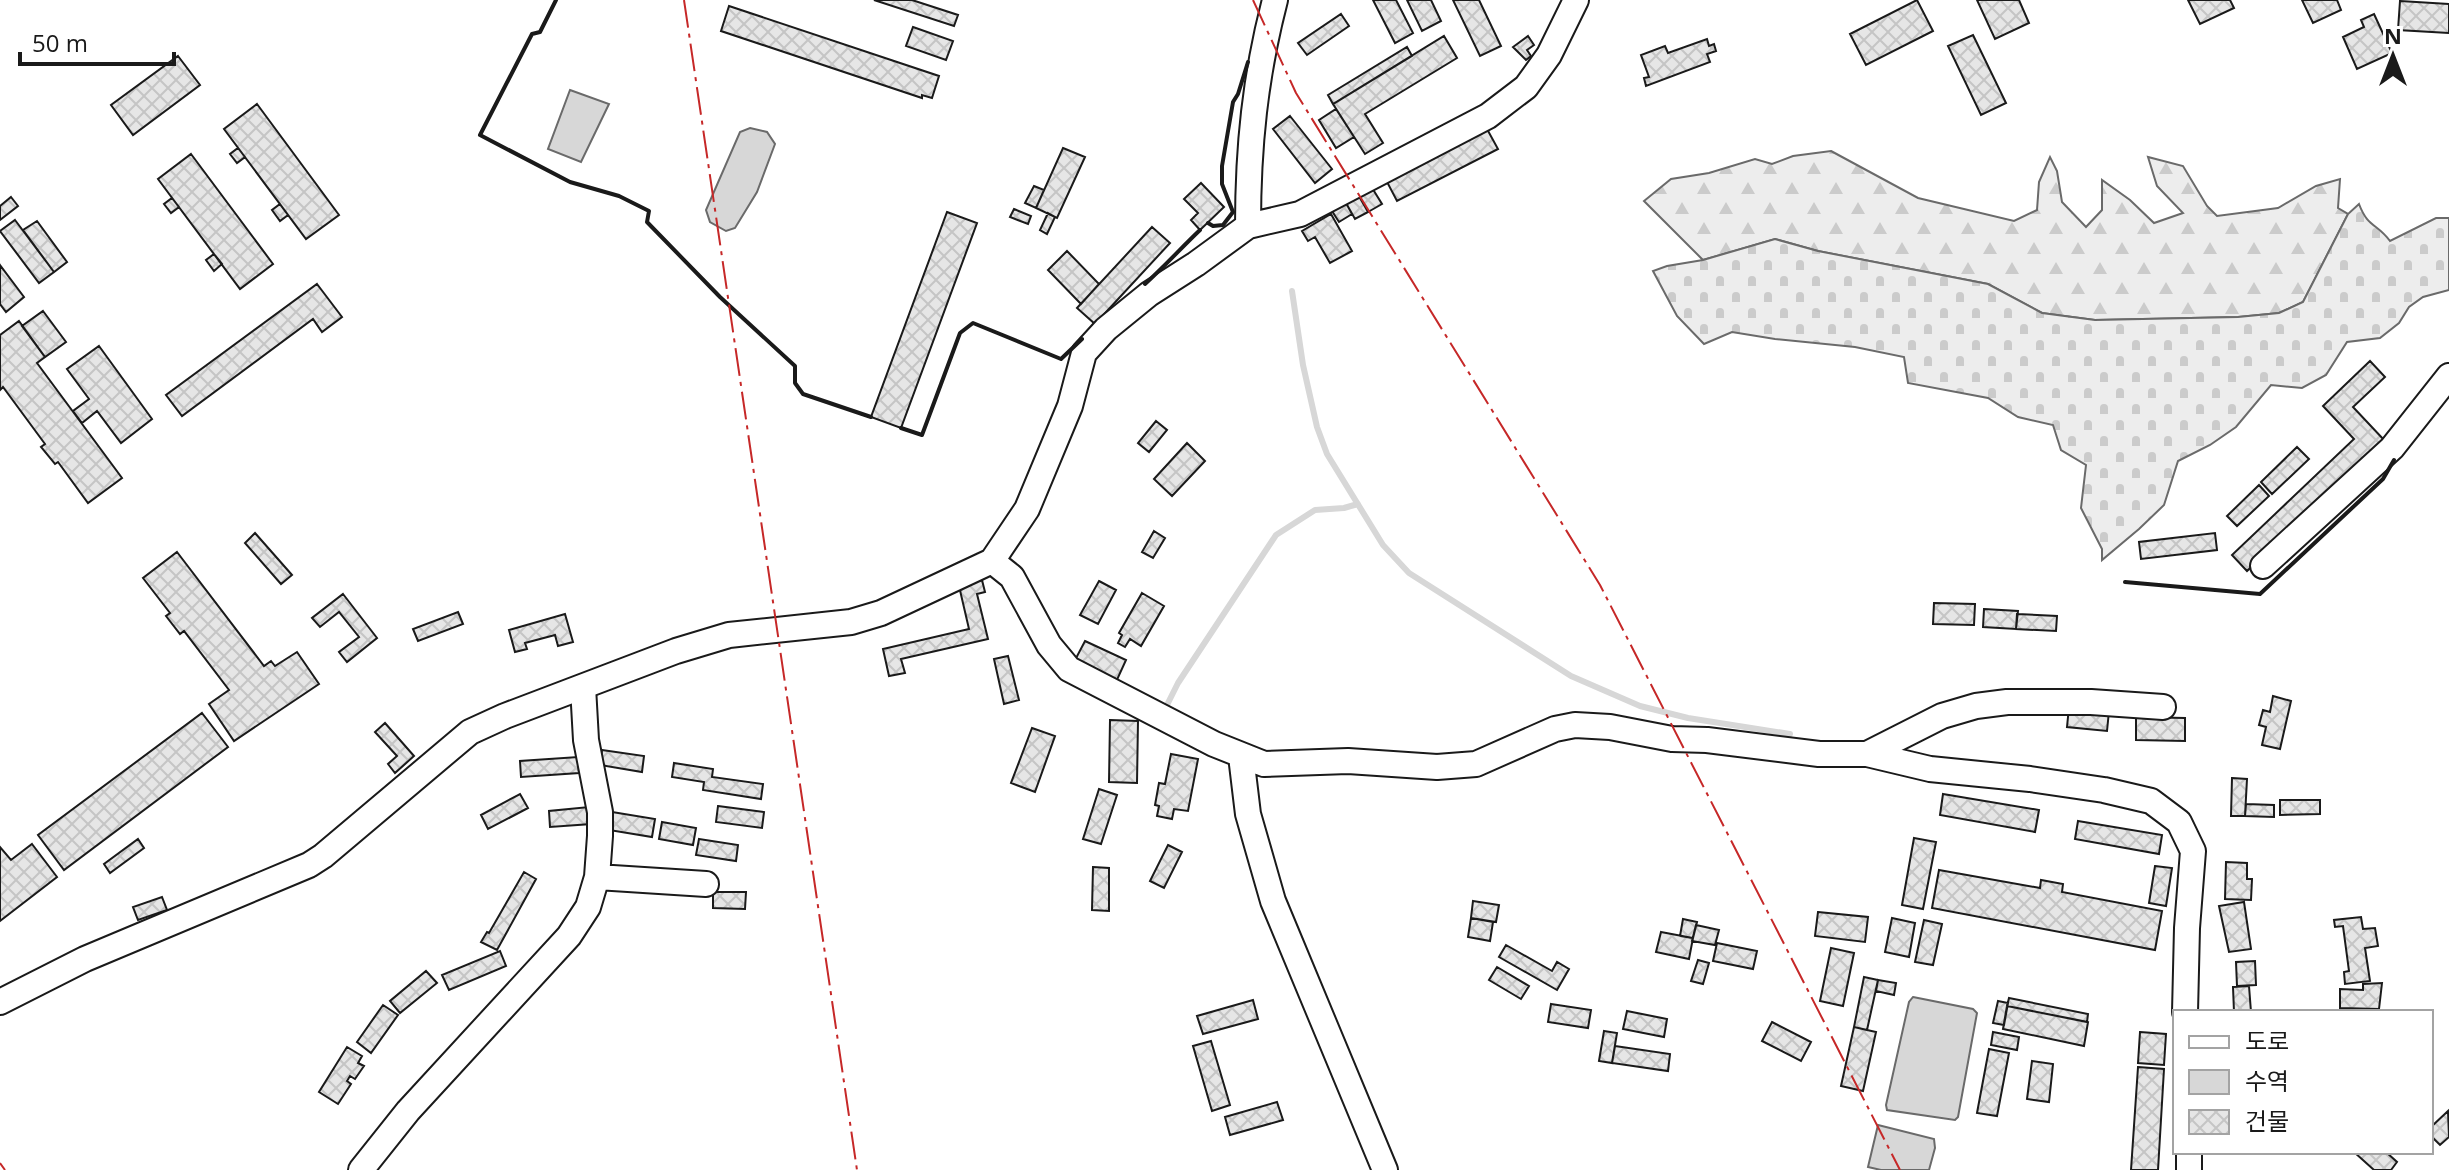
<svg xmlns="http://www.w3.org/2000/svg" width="2449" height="1170" font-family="'Open Sans','Noto Sans KR',sans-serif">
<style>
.forest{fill:url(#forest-firs);stroke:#6a6a6a;stroke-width:2}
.cemetery{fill:url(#cemetery-stones);stroke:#6a6a6a;stroke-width:2}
.water{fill:#d7d7d7;stroke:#6a6a6a;stroke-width:2}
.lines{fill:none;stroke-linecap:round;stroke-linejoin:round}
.stream{stroke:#d7d7d7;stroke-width:6}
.building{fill:url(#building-cross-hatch);stroke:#1a1a1a;stroke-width:2}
.minor-casing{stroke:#1a1a1a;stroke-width:28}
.minor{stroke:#fff;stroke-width:24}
.wall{stroke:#1a1a1a;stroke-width:4}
.power{stroke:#c62828;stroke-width:2;stroke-dasharray:28 6 4 6;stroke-linecap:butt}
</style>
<defs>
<pattern id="forest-firs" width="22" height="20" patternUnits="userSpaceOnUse" patternTransform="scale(2)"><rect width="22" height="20" fill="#ededed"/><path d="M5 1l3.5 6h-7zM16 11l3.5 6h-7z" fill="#cbcbcb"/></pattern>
<pattern id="cemetery-stones" width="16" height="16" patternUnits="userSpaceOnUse" patternTransform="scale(2)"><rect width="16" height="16" fill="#ededed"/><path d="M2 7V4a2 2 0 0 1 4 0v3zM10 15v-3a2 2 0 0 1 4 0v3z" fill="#cbcbcb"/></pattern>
<pattern id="building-cross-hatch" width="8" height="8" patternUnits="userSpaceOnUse" patternTransform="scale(2)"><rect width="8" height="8" fill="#e6e6e6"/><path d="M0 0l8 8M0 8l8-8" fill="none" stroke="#c5c5c5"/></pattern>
</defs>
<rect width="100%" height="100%" fill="#fff"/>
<path class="forest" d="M1831,151l87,47 96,23 23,-11 2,-28 11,-25 7,14 5,31 24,25 16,-17v-30l28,20 24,23 29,-10 -26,-27 -9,-29 35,9 24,40 10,10 61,-8 38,-22 24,-7 -2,29 10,6 -45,88 -24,11 -41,4 -143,3 -53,-7 -54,-29 -170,-33 -43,-12 -72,21 -59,-59 27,-22 38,-6 46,-14 17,5 21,-8z"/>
<path class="cemetery" d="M2359,204c9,24 18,19 31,37l46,-23h13v72l-26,7 -14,10 -10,16 -19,15 -33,4 -21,33 -24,13 -31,-3 -35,42 -26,18 -32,16 -14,44 -25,24 -37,31v-11l-21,-41 5,-43 -25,-15 -8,-25 -35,-8 -30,-19 -80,-15 -4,-26 -49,-10 -80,-8 -43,-7 -28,12 -27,-28 -24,-45 14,-5 36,-6 72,-21 43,12 170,33 54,29 53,7 143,-3 41,-4 24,-11 45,-88z"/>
<path class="water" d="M570,90l39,14 -28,58 -33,-13z
M750,128l17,4 8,12 -18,48 -22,36 -9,3 -16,-9 -4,-12 34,-78z
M1913,997l60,12 4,4 -19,104 -3,3 -68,-10 -1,-5 23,-103z
M1878,1125l56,14 1,9 -6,22h-48l-13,-3z"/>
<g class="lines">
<path class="stream" d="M1292,291l11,74 14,62 10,27 56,91 26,28 162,103 69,30 48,12 102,16
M1166,707l12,-24 98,-148 39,-25 29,-2 14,-4"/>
</g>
<path class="building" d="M874,0h38l46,15 -4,11z
M1373,0h23l17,33 -18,10z
M1407,0h24l10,21 -19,10z
M1453,0h26l22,46 -21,10z
M1917,0l16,31 -67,34 -16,-31z
M1977,0h42l10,23 -34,16z
M2188,0h42l4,8 -34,16z
M2302,0h35l4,10 -28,13z
M2400,1l49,3v29l-51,-3z
M729,6l210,70 -7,22 -10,-3v3l-201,-67z
M1341,14l8,12 -42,29 -9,-12z
M2374,14l18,39 -35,16 -14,-32 21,-10 -3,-7z
M913,27l40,14 -7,19 -40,-14z
M1973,35l33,68 -25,12 -33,-69z
M1444,36l13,22 -92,56 18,29 -18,11 -32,-50z
M1528,36l6,9 -7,5 4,6 -5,4 -13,-13z
M1707,39l2,7 5,-2 2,7 -9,3 3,8 -64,24 -2,-8 5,-1 -8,-22 24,-9 3,7z
M1407,47l5,9 -79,48 -5,-9z
M178,56l22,29 -67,50 -22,-30z
M257,104l82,111 -33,24 -82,-110z
M1336,109l18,28 -18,11 -17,-28z
M1290,116l42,53 -17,14 -42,-54z
M1487,129l11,20 -101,52 -11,-21z
M238,148l7,9 -8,6 -7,-9z
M1063,148l22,9 -28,61 -21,-10z
M191,154l82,110 -33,25 -82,-110z
M1201,183l23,24 -24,23 -9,-10 7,-7 -14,-14z
M1369,183l13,21 -14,8 -12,-21z
M1034,186l10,4 -8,18 -11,-5z
M1359,196l9,16 -13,7 -9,-16z
M11,197l7,9 -18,14v-14z
M172,198l7,9 -8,6 -7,-9z
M1346,203l6,11 -13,8 -7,-11z
M280,204l8,11 -8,6 -8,-11z
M1014,209l17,7 -3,8 -18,-7z
M947,212l30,11 -76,205 -30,-11z
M1048,213l7,4 -8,17 -7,-4z
M1331,214l21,37 -22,12 -15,-26 -7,4 -6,-10z
M15,220l39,52 -15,11 -39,-52z
M37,221l30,41 -13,10 -31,-42z
M1152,227l18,16 -75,81 -18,-16z
M1067,251l32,33 -18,20 -33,-34z
M214,254l8,10 -8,7 -8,-11z
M0,265l24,32 -18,15 -6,-8z
M317,284l25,33 -20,15 -9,-13 -131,97 -16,-21z
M43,311l23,31 -21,15 -23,-31z
M19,321l26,36 -8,6 85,115 -34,25 -30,-41 -3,2 -14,-17 4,-3 -42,-57 -3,3v-55z
M99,346l53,73 -31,24 -24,-32 -15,12 -9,-12 16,-12 -22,-30z
M2370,361l15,16 -32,30 32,34 -138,130 -15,-16 122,-116 -31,-33z
M1156,421l11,9 -18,22 -11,-9z
M1187,443l18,18 -33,35 -18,-17z
M2297,447l12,12 -37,35 -11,-12z
M2259,485l10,11 -32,30 -10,-10z
M1154,531l11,7 -12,20 -11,-6z
M255,533l37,42 -11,9 -36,-41z
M2215,533l2,17 -76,9 -2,-17z
M177,552l87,114 7,-5 4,5 22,-14 22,32 -85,57 -25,-37 20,-14 -45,-59 -4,3 -14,-18 4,-3 -27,-35z
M982,580l3,12 -8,2 11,45 -87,20 4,14 -16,3 -6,-27 86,-20 -10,-43z
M1099,581l17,9 -18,34 -18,-9z
M1142,593l22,13 -23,40 -11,-7 -5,8 -7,-4 4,-8 -3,-2z
M343,594l34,44 -30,24 -8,-10 20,-15 -20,-25 -19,15 -8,-9z
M1934,603l41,1 -1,21 -41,-1z
M1984,609l34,2 -2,18 -33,-2z
M458,612l5,12 -45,17 -5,-12z
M565,614l8,28 -15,4 -3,-11 -30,8 2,6 -12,3 -6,-22z
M2017,614l40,2 -1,15 -40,-2z
M1085,641l41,19 -10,22 -42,-20z
M1008,656l11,44 -15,4 -10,-45z
M2273,696l18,5 -11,48 -18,-4 4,-18 -7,-2 4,-15 7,2z
M2069,707l40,4 -2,20 -40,-4z
M202,713l26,34 -164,123 -26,-35z
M2136,717l49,1v23l-49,-1z
M1110,720l28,1 -1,62 -28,-1z
M385,723l29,33 -19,17 -7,-9 9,-8 -22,-24z
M1032,728l23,8 -20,56 -24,-9z
M602,750l42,6 -2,16 -42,-7z
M1171,754l27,5 -10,52 -14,-2 -2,10 -15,-3 2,-10 -4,-1 4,-22 6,1z
M578,757l1,16 -58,4 -1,-16z
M674,763l39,6 -1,8 51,7 -2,15 -58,-9 1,-8 -32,-5z
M2232,778l15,1 -2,37h-14z
M1099,789l18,6 -16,49 -18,-5z
M520,794l8,14 -40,21 -7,-14z
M1943,794l96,16 -4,22 -95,-17z
M2280,800h40v14l-40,1z
M2246,804l28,1v12l-29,-1z
M718,806l46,6 -2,16 -46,-6z
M589,807l2,17 -41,3 -1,-16z
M606,811l49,8 -3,18 -49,-8z
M2078,821l84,14 -3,19 -84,-15z
M662,822l34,6 -3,17 -34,-6z
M1914,838l22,4 -13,67 -21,-4z
M138,839l6,9 -34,25 -6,-9z
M699,839l39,6 -2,16 -40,-6z
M32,844l25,33 -57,44v-74l11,13z
M1168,845l14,7 -18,36 -14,-7z
M2226,862l21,1v16h5l-1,21 -26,-1z
M2155,866l17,2 -6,38 -17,-3z
M1093,867l16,1v43l-17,-1z
M1939,870l101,18 1,-8 22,4 -1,8 100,19 -7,39 -223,-42z
M524,872l12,7 -39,71 -16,-8 6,-10 2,1z
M713,892h33l-1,17 -32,-1z
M162,897l5,13 -29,10 -5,-13z
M1473,901l26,4 -3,17 -25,-4z
M2244,902l7,47 -22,3 -10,-46z
M1818,912l50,5 -3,25 -50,-6z
M2361,917l2,12 12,-1 3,18 -13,2 5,33 -25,3 -1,-12 5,-1 -6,-45 -8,1 -1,-7z
M1471,918l22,4 -3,19 -22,-4z
M1892,918l23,5 -6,34 -24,-5z
M1683,919l14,3 -4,16 -13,-2z
M1924,920l18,4 -9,41 -18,-3z
M1696,925l23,5 -4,15 -23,-4z
M1661,932l32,6 -4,21 -33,-7z
M1717,943l40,8 -4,18 -40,-8z
M1506,945l46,26 5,-9 12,7 -12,21 -58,-33z
M1831,948l23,5 -11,53 -23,-5z
M500,951l6,15 -57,24 -7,-15z
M1698,960l11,3 -6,21 -12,-3z
M2255,961l1,24 -19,1 -1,-24z
M1497,967l32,19 -8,13 -32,-19z
M426,971l11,12 -37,30 -10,-12z
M1864,977l14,3 -11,50 -13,-3z
M1878,980l18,3 -2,12 -18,-4z
M2382,983l-3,26 -39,-1v-19l23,1v-6z
M2249,986l2,26h-17l-1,-25z
M2009,998l79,16 -1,8 -80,-16z
M1253,1000l5,19 -55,15 -6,-18z
M1998,1001l10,2 -4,22 -11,-2z
M1551,1004l40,6 -3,18 -40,-6z
M383,1005l15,10 -27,38 -14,-11z
M2007,1006l81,16 -4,24 -81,-17z
M1627,1011l40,8 -3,18 -41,-8z
M1772,1022l39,20 -10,19 -39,-20z
M1854,1027l22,5 -13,59 -22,-5z
M1604,1031l13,2 -5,30 -13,-2z
M1993,1032l26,5 -2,13 -26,-5z
M2140,1032l26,2 -2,31 -26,-2z
M1211,1041l19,64 -18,6 -19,-65z
M1615,1046l55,8 -2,17 -56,-8z
M347,1047l15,9 -4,7 6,3 -9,13 -5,-3 -3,5 4,3 -13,20 -19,-12z
M1989,1049l20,4 -12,63 -20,-3z
M2032,1061l21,3 -4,38 -22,-3z
M2138,1067l26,2 -6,101h-27z
M1277,1102l6,18 -53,15 -5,-18z
M2448,1111l1,26 -9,8 -9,-9v-9z
M2354,1152h32l11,10 -6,8h-17z"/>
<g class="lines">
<g class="minor-casing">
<path id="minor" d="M1248,226c0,-79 7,-149 27,-226
M992,561l20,16 37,68 20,24 145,75 50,20 84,-3 89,6 39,-3 79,-35 20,-4 35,2 62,12 35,1 112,14h48l75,-38 34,-10 31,-4h84l72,5
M2263,566l129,-118 57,-72
M1867,754l63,15 100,10 74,11 47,11 28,21 14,29 -6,77 -2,84
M1241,756l7,58 25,87 112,269
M597,877l109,7
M0,1002l85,-43 224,-94 14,-9 147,-124 35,-16 171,-65 53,-16 122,-13 30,-9 111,-52 35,-52 43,-103 14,-53 22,-24 43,-35 47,-30 52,-38 52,-12 188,-98 38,-29 23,-32 27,-55
M361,1170l47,-59 161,-175 19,-29 9,-30 3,-41v-24l-14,-72 -3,-53
M2189,1170v-18"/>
</g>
<use href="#minor" class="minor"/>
<path class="wall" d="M556,0l-16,32 -8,2 -52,101 90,47 49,14 30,15 -2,11 73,75 75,69v17l8,11 68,23
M1208,223l5,3 10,-1 10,-13 -11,-28v-18l11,-64 5,-8 10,-32
M1145,284c20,-18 36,-36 55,-54
M901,428l21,7 38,-102 13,-10 88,36 21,-20
M2125,582l135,12 123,-115 11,-19"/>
<path class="power" d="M684,0l173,1170
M1253,0l43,93 304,492 300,585
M0,1163l5,7"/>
</g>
<rect x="2173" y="1010" width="260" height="144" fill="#ffffff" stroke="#a3a3a3" stroke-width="2"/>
<rect x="2189" y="1036" width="40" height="12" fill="#ffffff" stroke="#a3a3a3" stroke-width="2"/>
<text x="2245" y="1050" font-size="24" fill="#1a1a1a">도로</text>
<rect x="2189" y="1070" width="40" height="24" fill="#d7d7d7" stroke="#a3a3a3" stroke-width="2"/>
<text x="2245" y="1090" font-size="24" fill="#1a1a1a">수역</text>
<rect x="2189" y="1110" width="40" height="24" fill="url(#building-cross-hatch)" stroke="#a3a3a3" stroke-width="2"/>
<text x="2245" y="1130" font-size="24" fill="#1a1a1a">건물</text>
<g transform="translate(2393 56)" stroke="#ffffff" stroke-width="6" paint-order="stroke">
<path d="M0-6L14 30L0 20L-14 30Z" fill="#1a1a1a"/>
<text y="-12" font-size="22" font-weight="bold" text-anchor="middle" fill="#1a1a1a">N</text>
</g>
<path d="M20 52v12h154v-12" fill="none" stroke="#1a1a1a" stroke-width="4"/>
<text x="32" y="52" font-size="24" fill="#1a1a1a" stroke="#ffffff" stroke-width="6" paint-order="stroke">50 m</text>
</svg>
